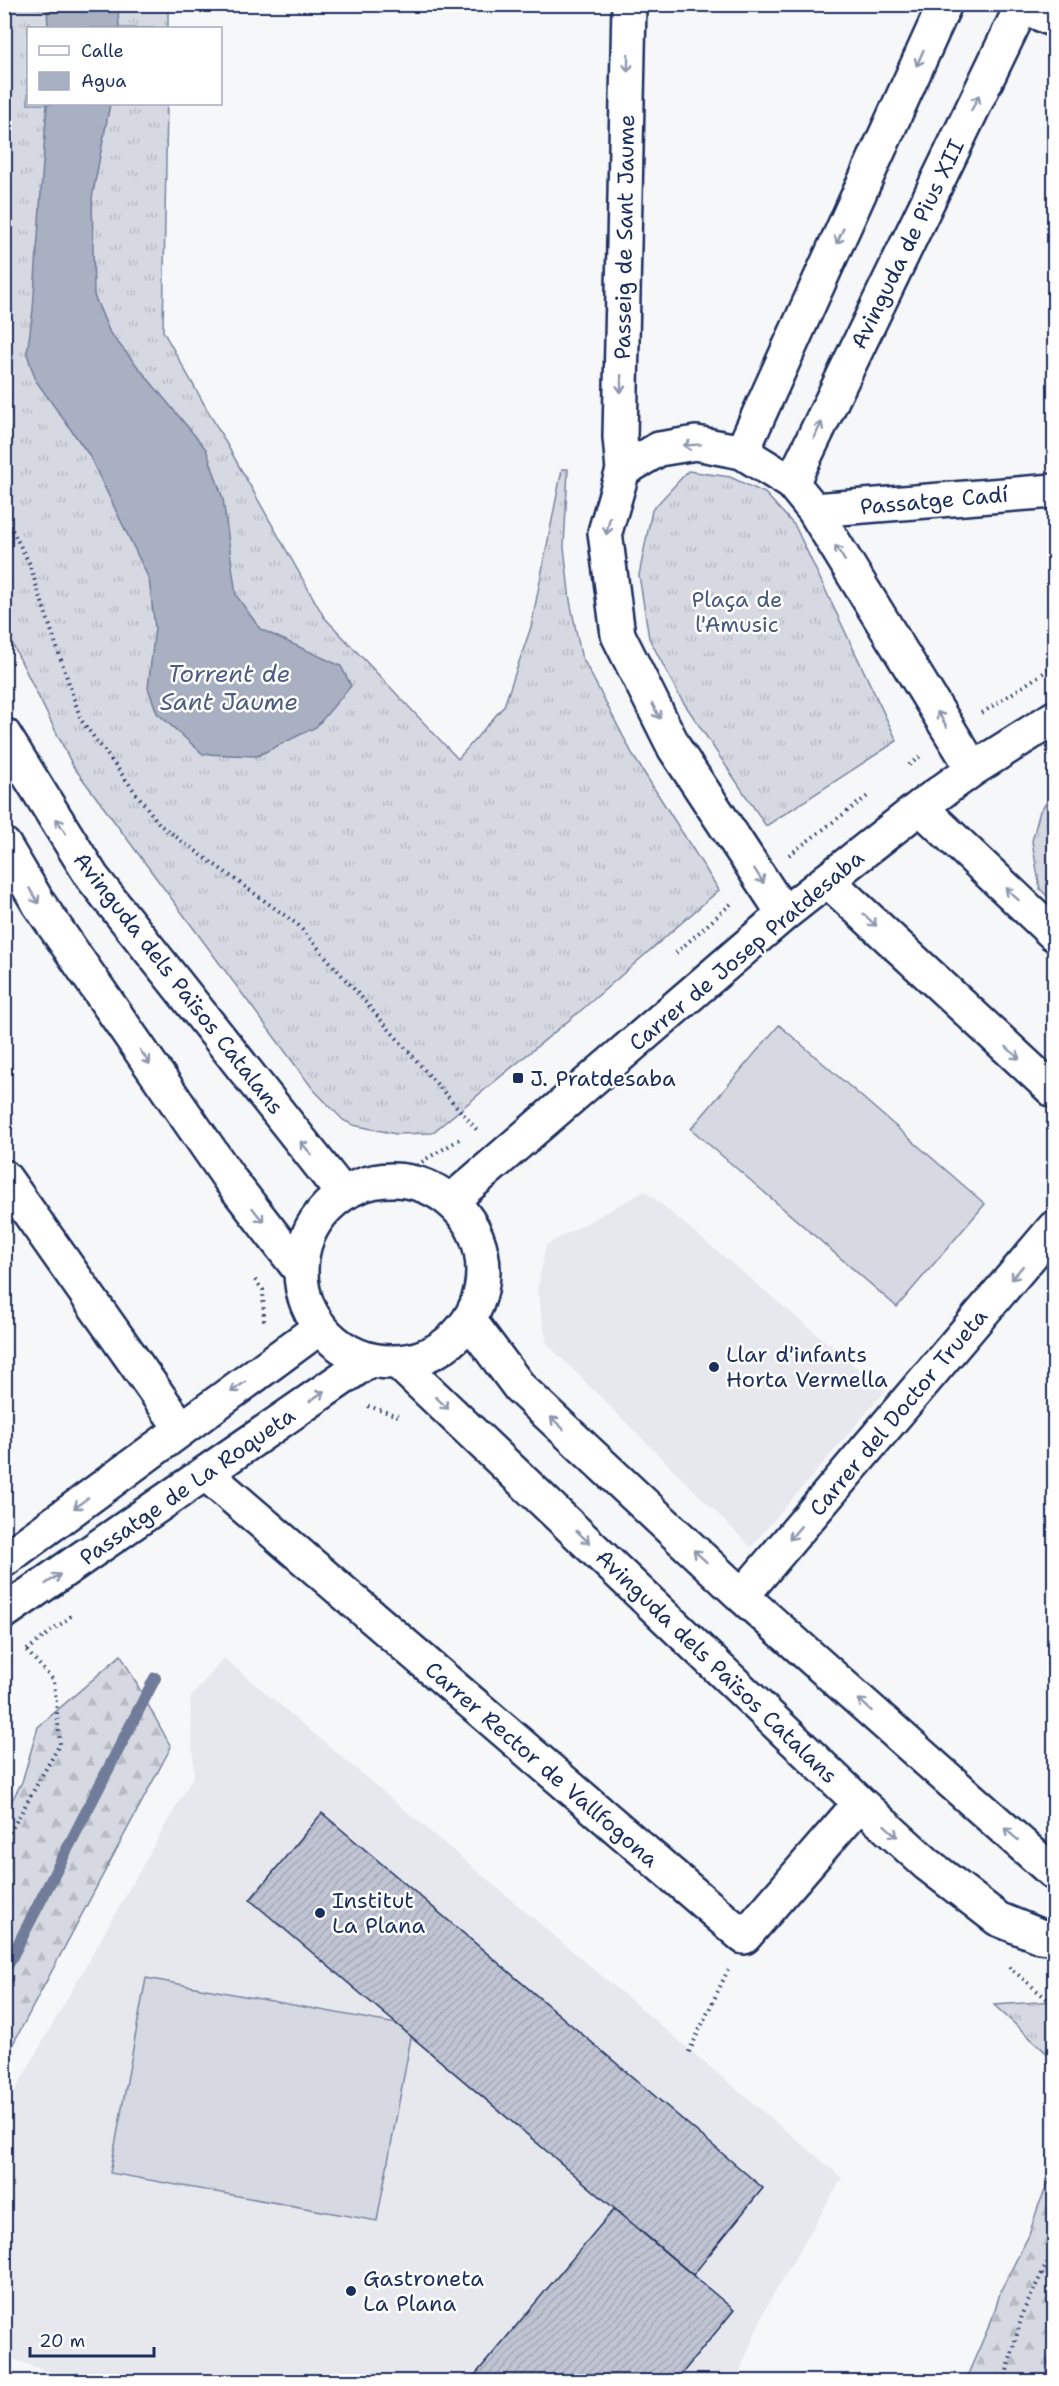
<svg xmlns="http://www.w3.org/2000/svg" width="1059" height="2386" font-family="'Shantell Sans',sans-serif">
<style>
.built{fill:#e6e8ee}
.grass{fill:url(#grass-tufts);stroke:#7884a0;stroke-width:1.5}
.forest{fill:url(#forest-firs);stroke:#7884a0;stroke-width:1.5}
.garden{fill:#d6d9e2;stroke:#7884a0;stroke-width:1.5}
.water{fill:#a9b0c1;stroke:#707c99;stroke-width:1.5}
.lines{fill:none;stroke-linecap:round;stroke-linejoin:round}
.stream{stroke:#707c99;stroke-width:12}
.building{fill:url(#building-hatch);stroke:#1b2f5e;stroke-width:1.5}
.minor-casing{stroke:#1b2f5e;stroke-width:38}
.path{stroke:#1b2f5e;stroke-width:4;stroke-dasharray:1.5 4.5;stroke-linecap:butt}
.minor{stroke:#fff;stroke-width:33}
.oneway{stroke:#8d97ae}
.poi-dot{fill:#1b2f5e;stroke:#fff;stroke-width:2}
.labels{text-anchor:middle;stroke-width:5;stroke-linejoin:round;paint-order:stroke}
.street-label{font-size:22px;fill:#1b2f5e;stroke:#fff}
.park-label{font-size:22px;fill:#4a5a7f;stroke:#fff}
.poi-label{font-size:22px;fill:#1b2f5e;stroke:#fff;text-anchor:start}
.water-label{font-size:24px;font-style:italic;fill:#4d5c81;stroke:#fff}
</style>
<defs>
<pattern id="grass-tufts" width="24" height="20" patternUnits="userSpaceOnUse" patternTransform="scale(1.5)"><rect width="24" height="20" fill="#d6d9e2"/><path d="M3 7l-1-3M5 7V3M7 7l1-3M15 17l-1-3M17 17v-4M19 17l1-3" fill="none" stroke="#b7bbc4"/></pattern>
<pattern id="forest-firs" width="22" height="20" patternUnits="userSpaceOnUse" patternTransform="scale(1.5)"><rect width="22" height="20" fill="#d6d9e2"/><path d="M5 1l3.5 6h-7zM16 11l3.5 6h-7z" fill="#b7bbc4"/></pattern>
<pattern id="building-hatch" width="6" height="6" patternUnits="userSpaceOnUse" patternTransform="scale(1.5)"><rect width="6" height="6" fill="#c0c4d3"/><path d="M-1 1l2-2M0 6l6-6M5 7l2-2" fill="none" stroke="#a4a9b8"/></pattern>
</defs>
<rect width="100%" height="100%" fill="#f6f7f9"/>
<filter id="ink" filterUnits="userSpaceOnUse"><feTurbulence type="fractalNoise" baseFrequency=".0167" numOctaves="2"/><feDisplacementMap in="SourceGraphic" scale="12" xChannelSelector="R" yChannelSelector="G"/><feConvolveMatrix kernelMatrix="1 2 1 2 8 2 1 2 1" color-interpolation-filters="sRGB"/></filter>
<g filter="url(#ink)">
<path class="built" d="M645,1191l240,200 -134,156 -204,-203 -10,-53 9,-46z
M224,1658l618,520 -77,131 -29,72 -661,1 -70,-26v-248l189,-333 -4,-77z"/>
<path class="grass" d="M5,5h163v23h-140v76h139l-4,227 161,286 134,142 46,-53 27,-79 31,-158h6l-4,78 6,54 11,54 53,102 85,133 -134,117 -153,126 -36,1 -43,-9 -10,-5 -30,-31 -240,-323 -68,-137z
M688,471l42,6 35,16 30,33 102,215 -131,85 -86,-129 -31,-59 -10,-63 13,-65z
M1054,793v110l-14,-14 -8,-48 8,-30z
M1054,2001v64l-1,-6 -59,-54z"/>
<path class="forest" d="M121,1655l50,92 -166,312v-246l17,-31 16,-55z
M1054,2169v212h-89l27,-62 9,-29 28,-55 9,-28z"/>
<path class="garden" d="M779,1025l206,179 -88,103 -206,-178z
M146,1978l267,49 -36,194 -267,-48z"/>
<path class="water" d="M47,5h71l1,23h-71z
M47,104h63l-18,94 2,97 16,38 96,116 17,50 13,96 24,34 81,37 10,20 -35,41 -59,29 -54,-2 -46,-41 -9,-25 7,-60 -6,-49 -60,-124 -53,-74 -9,-27 6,-44z"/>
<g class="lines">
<path class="stream" d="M4,1972l151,-294"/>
</g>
<path class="building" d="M322,1813l441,375 -70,87 -443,-375z
M614,2209l120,101 -59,72h-206z"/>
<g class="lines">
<g class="minor-casing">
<path id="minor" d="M629,4l-9,433 3,33 -18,62 13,103 57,114 109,165
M1022,6l32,14
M742,452l203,-448
M623,470l36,-21 37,-6 46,9 50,31 22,27 159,259
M792,483l231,-479
M814,510l240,-19
M4,735l88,142 251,317
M920,807l134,127
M4,845l35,59 192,277 69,89
M827,880l227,211
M4,1177l177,251
M301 1271a91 91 0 1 1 182 0a91 91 0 1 1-182 0Z
M451,1201l333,-287 136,-107 53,-38 81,-51
M469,1320l51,68 222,208 312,277
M399,1363l461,440 67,61 71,55 42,17 14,2
M206,1474l538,463 116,-134
M4,1560l315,-232
M742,1596l312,-368
M4,1612l365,-252"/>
</g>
<path class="path" d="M4,514l25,49 52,157 79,105 138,100 179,205
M982,713l72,-47
M909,765l13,-10
M789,855l80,-60
M676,953l57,-51
M398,1180l28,-21 36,-21
M255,1280l8,10 1,31
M368,1406l30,10
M27,1650l44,-34
M4,1843l56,-99 -6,-63 -28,-31
M1009,1967l45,38
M689,2052l39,-82
M1004,2382l19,-70 31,-63"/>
<use href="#minor" class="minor"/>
</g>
<defs><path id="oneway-shaft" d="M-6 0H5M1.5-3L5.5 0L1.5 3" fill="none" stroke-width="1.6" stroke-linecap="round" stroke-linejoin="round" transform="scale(1.5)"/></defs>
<g class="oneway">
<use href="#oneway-shaft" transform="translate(920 58) rotate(114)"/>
<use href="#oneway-shaft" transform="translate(628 63) rotate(91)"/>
<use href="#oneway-shaft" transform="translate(975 103) rotate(-64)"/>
<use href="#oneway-shaft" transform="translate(840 236) rotate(114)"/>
<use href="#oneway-shaft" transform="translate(621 384) rotate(91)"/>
<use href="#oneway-shaft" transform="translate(818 430) rotate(-65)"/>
<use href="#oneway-shaft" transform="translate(692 445) rotate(176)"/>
<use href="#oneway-shaft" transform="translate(608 526) rotate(102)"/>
<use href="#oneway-shaft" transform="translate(840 553) rotate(-122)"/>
<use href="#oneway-shaft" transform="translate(656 711) rotate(63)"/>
<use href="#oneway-shaft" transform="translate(942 719) rotate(-122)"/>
<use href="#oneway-shaft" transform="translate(61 826) rotate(-122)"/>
<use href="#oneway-shaft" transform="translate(759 876) rotate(57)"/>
<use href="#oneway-shaft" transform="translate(1012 894) rotate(-137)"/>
<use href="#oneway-shaft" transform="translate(34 896) rotate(59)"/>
<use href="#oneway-shaft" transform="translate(870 920) rotate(43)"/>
<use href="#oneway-shaft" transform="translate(1013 1053) rotate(43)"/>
<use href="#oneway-shaft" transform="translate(145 1057) rotate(55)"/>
<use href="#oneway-shaft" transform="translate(306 1148) rotate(-129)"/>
<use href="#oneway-shaft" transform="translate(258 1215) rotate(52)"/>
<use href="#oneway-shaft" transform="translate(1017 1273) rotate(130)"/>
<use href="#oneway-shaft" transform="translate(238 1387) rotate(144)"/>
<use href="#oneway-shaft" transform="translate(317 1396) rotate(-35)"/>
<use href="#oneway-shaft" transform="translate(442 1403) rotate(43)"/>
<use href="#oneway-shaft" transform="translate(557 1423) rotate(-137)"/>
<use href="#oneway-shaft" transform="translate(81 1503) rotate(143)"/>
<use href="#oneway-shaft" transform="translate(795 1533) rotate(130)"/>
<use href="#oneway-shaft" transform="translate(583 1537) rotate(44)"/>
<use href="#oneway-shaft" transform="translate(700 1556) rotate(-137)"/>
<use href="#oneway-shaft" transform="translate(53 1579) rotate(-34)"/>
<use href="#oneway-shaft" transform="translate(865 1705) rotate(-138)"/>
<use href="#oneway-shaft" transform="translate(891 1831) rotate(42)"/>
<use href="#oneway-shaft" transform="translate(1011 1834) rotate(-139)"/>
</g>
</g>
<g class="poi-dot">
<rect x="512" y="1072" width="12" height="12" rx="3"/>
<circle cx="714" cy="1367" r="6"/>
<circle cx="320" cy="1913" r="6"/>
<circle cx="351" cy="2291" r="6"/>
</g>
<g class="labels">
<g class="street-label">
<text transform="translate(624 237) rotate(-89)" y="8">Passeig de Sant Jaume</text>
<text transform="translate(907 244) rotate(-64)" y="8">Avinguda de Pius XII</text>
<text transform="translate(934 500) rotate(-5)" y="8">Passatge Cadí</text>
<text transform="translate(746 950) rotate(-40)" y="8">Carrer de Josep Pratdesaba</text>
<text transform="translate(179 983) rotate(52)" y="8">Avinguda dels Països Catalans</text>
<text transform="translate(898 1412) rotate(-50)" y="8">Carrer del Doctor Trueta</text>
<text transform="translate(187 1486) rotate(-35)" y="8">Passatge de La Roqueta</text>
<text transform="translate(717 1666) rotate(44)" y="8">Avinguda dels Països Catalans</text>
<text transform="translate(542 1764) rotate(41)" y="8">Carrer Rector de Vallfogona</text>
</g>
<g class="park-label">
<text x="737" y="607">Plaça de<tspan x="737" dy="25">l'Amusic</tspan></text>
</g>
<g class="poi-label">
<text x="530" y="1086">J. Pratdesaba</text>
<text x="726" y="1362">Llar d'infants<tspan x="726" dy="25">Horta Vermella</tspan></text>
<text x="332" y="1908">Institut<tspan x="332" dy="25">La Plana</tspan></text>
<text x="363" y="2286">Gastroneta<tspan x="363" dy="25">La Plana</tspan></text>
</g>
<g class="water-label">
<text x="229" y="682">Torrent de<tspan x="229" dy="28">Sant Jaume</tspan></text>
</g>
</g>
<rect width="1059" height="2386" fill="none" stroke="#fff" stroke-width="24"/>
<rect x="12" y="12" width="1035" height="2362" fill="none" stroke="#1b2f5e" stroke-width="2" filter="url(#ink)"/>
<rect x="27" y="27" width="195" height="78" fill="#ffffff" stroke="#a4acbf" stroke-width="1.5"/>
<rect x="39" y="46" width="30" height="9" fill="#ffffff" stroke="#a4acbf" stroke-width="1.5"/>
<text x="81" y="57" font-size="18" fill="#1b2f5e">Calle</text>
<rect x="39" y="72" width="30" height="18" fill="#a9b0c1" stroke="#a4acbf" stroke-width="1.5"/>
<text x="81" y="87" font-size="18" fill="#1b2f5e">Agua</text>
<path d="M30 2347v9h124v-9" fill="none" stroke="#1b2f5e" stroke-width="3"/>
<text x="39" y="2347" font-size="18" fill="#1b2f5e" stroke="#ffffff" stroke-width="4.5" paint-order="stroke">20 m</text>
</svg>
